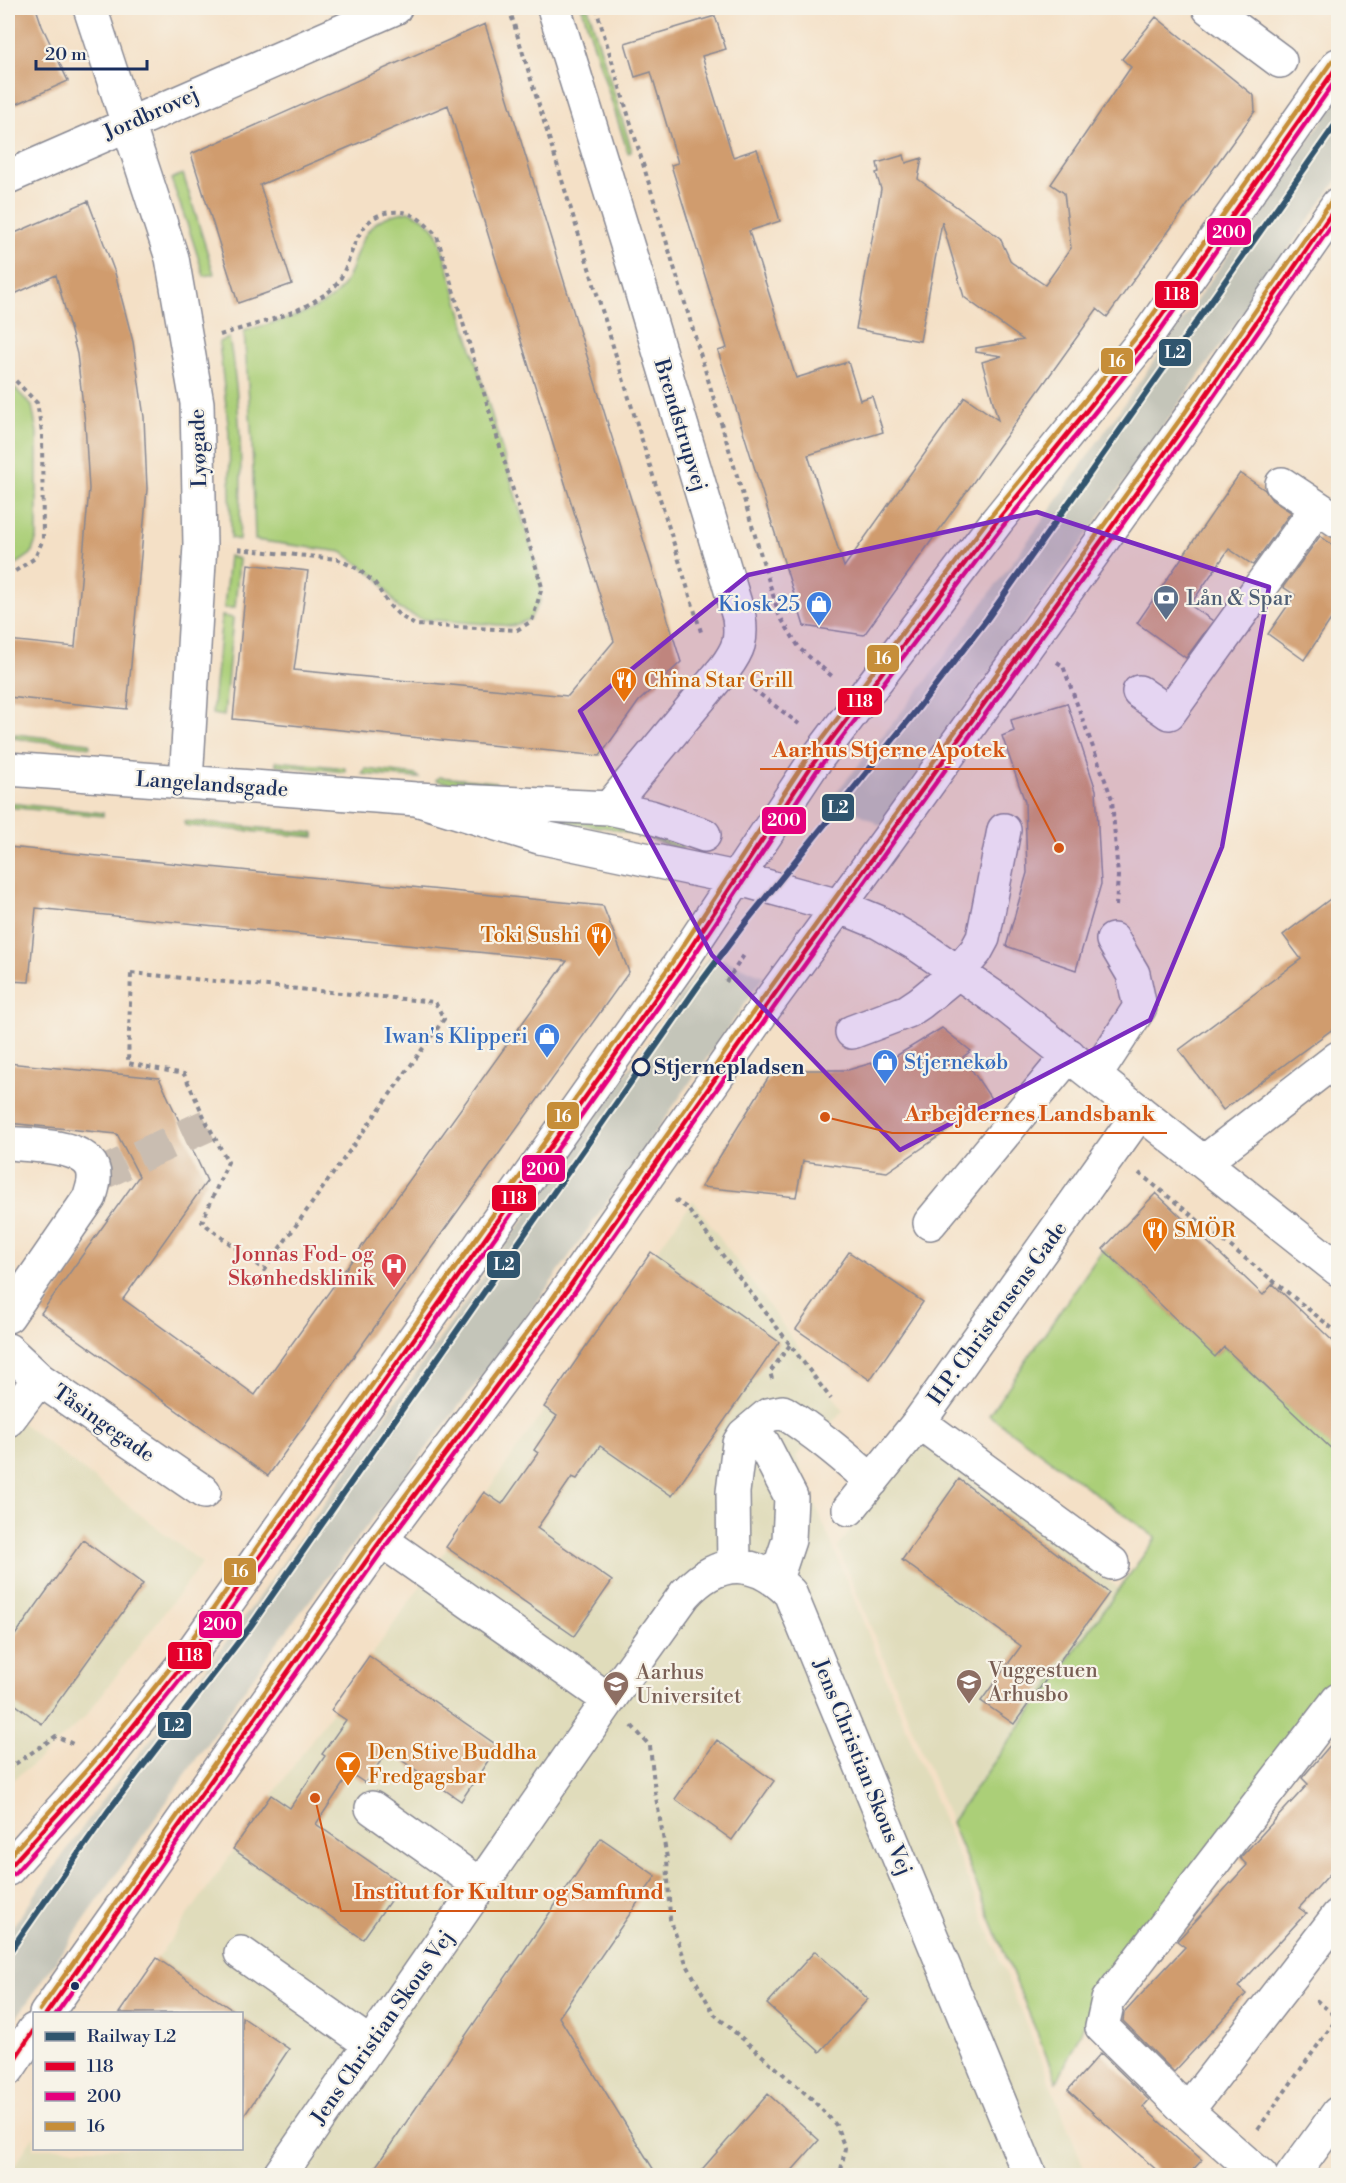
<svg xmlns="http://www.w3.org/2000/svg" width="1346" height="2183" font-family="'Libre Bodoni',serif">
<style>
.built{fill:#e0dcbb}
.industrial{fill:#c4c5b9}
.green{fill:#abcf78;stroke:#637f6b;stroke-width:1.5}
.building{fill:#d09c6e}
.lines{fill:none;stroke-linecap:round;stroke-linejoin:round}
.minor-tunnel{stroke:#c9bdb1;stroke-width:33;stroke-dasharray:33 16;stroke-linecap:butt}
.minor-casing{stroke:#888892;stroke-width:36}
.path{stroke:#888892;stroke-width:4;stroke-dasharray:4.5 4.5;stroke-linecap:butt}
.minor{stroke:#fff;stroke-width:33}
.bus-1-casing{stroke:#f7f3e8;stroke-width:9}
.bus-2-casing{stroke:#f7f3e8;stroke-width:9}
.bus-3-casing{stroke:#f7f3e8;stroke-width:9}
.bus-1{stroke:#e4002b;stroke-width:4.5}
.bus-2{stroke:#e5007d;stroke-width:4.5}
.bus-3{stroke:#c68e39;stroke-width:4.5}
.rail-1-casing{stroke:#f7f3e8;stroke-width:10}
.rail-1{stroke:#30556e;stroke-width:6}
.marked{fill:#7b2cbf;fill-opacity:0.2;stroke:#7b2cbf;stroke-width:4.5;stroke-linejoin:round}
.stop-dot{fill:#f7f3e8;stroke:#1b2f5e;stroke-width:3}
.bus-dot{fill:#1b2f5e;stroke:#f7f3e8;stroke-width:2}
.labels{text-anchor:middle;stroke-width:4.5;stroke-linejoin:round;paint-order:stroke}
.street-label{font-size:21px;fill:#1b2f5e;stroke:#f7f3e8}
.service-label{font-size:21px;fill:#4e5e75;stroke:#f7f3e8;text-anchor:start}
.shop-label{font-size:21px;fill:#366cbe;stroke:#f7f3e8;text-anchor:end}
.food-label{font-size:21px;fill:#c56008;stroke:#f7f3e8;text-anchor:start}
.stop-label{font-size:21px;font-weight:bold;fill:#1b2f5e;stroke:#f7f3e8;text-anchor:start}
.health-label{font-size:21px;fill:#be3a42;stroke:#f7f3e8;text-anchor:end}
.education-label{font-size:21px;fill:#785e54;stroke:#f7f3e8;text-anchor:start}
.leader{fill:none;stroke:#d45514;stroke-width:2}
.callout-dot{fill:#d45514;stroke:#f7f3e8;stroke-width:2}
.callout-label{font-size:22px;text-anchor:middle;font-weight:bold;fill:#d45514;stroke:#f7f3e8;stroke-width:4.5;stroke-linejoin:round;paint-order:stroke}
.line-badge{stroke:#f7f3e8;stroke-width:2}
.badge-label{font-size:16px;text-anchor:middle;font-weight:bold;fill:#fff}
</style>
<rect width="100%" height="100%" fill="#f7f3e8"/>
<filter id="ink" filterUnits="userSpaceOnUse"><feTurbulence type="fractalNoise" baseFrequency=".0167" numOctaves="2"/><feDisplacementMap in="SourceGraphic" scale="12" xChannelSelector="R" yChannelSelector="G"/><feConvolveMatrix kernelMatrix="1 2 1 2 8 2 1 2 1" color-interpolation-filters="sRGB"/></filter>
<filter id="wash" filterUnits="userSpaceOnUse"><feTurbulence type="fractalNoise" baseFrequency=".008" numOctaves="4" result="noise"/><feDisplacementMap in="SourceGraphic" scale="24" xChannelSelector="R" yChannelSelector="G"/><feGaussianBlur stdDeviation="1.35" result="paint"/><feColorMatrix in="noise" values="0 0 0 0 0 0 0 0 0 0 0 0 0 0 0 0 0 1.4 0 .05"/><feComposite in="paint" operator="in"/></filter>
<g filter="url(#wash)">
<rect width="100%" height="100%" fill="#f4e0c6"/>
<path class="built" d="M693,1200l151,211 -48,45 291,719 -1079,1 26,-41v13h208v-134l-123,-1z
M8,1412l194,151 -118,155 -53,48 -23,17z
M916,1438l204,151 -169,233 -113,-275z"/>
<path class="industrial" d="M1338,98v81l-457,647 -49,-28 93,-115 118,-163z
M710,954l54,22 -242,348 -248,323 -266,383v-97l92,-130 83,-104 58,-77z"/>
<path class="green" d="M582,8h6l43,140v4l-3,1z
M183,174l31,100 -10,2 -14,-44 -19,-53z
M408,211c14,5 22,11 30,23l103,347 -1,20 -10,18 -18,7 -91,-7 -22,-10 -21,-31 -36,-26 -87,-12 -3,-99 -8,-110c29,-9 65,-15 90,-35 24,-20 18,-61 48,-77 7,-4 17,-6 26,-8z
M229,338c12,66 14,135 10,202l-8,-2 -2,-105 -10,-91z
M8,384h3l21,22 5,27v105l-6,16 -23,16z
M229,556l10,3 -4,49h-11z
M222,616l11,2 -9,98 -12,-2z
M15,734l74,9 1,4 -76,-9z
M276,761l69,7v4l-69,-7z
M365,769l51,6 3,3 -57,-4z
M439,777l56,5 2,3 -3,2 -52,-5 -6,-2z
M8,803l95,10v3l-95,-9z
M595,818l92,25 -6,7 -33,-12 -38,-10 -69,-8z
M184,821l130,12v4l-123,-11 -6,-1z
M1103,1249l112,107 9,-9 109,102 5,-6v240l-246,325 -35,74 -106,-260 205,-284 -167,-123z"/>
<g id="blocks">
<path class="building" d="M8,8h28l6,18 26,55 -60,27z
M715,16l11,33 -24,7 31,101 24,-8 17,52 6,20 -31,10 47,147 52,-16 12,38 12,-4 11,36 -75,23 36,112 121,-170 33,23 -16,-58 20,-6 -26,-4v-4l47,-8 -59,-43 -22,-75 -22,119 -64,-12 25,-140 -5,-16 3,-1 -2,-9 27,-8 2,8 16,-5 -4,21 82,59 11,24 34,23 26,-37 -7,-55 -13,-9 80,-117 -9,-8 34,-42 98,79 1,15 -148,206 -10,-8 -233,326 -60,-9 -86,-275 9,-3 -56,-183 7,-2 -27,-91 -16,5 -10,-34z
M485,24l196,638 -42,39 -39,55 -367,-37 15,-155 60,7 -14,99 274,26 46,-55 -166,-536 -188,80 32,99 -54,19 -47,-149z
M88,201l27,72 18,69 11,75 3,72 -20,220 -119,-12v-57l67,7 14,-158 -4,-66 -8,-69 -21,-79 -48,22v-61z
M1240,473l25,17 7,10 19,12 -38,53 -24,-16 -39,56 23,16 -27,37 -49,-35z
M1320,536l18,13v60l-34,51 -36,-26 27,-39 -12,-8z
M1067,703l29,87 5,94 -25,86 -70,-24 21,-73 -2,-71 -23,-66 12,-5 -3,-11z
M8,847l595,59 26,66 -361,504 -227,-163 98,-137 -22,-42 -109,-11v-60l151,15 48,103 -84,118 132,96 312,-434 -531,-53 -7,74 -21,-1z
M1338,893v132l-115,85 -44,-60 122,-91 -18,-24z
M942,1028l29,23 -8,6 29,43 -105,72 -84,-11 -7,36 -95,-10 72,-117h75l48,-14z
M1156,1193l107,102 10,-11 65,62v109l-114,-108 -9,10 -112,-108z
M651,1252l128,90 -107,154 -72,-50 -23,33 -5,-2 -35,51 75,53 -38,55 -128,-89 38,-55 18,12 36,-51 -4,-3 23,-34 -13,-9z
M849,1252l74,50 -53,78 -74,-51z
M959,1479l150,114 -95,131 -33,-23 40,-55 -119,-86z
M83,1540l60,44 -101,140 -34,-25v-54z
M369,1656l129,90 -37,55 -73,-50 -23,32 -15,-10 -34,51 86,60 -39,55 -130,-90 38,-54 19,13 35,-52 -3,-2 24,-34 -15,-10z
M1338,1736v129l-39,43 7,5 -68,74 8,7 -72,78 -51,-51 1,-8 61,-66 -8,-6 70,-76 -7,-7 68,-74 -6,-6z
M717,1740l57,41 -42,59 -57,-41z
M601,1838l55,38 -97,141 98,158h-287z
M815,1951l53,48 -48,53 -53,-48z
M157,1958l41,29 39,26h-118z
M242,2017l47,32 -47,70z
M1101,2053l48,47 -6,7 59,53 -14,15h-26l-94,-85z
M768,2094l51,46 -31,35h-91z"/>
</g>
</g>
<g filter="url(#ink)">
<use href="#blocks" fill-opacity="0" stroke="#888892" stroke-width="1.5"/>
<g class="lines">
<path class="minor-tunnel" d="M94,1177l114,-52"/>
<g class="minor-casing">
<path id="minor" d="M90,8l82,250 25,145 3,142 -14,237
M554,8l83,269 102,340c3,23 0,32 -14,51l-116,140
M1209,8l71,53
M8,177l387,-169
M1282,484l56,37
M1139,692l30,21 148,-205
M8,769l408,30 193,9 42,9 53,18
M416,799l123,38 197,41 103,28 39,16 40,23 83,57 337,267
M852,1032l56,-21 12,-8 38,-31 18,-21 7,-13 4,-20 17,-88
M1095,1076l45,-69 -7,-33 -20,-34
M8,1143c23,3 89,0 86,36 0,6 -3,13 -4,18l-82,119
M1204,1162l134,-104
M930,1223l139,-168
M8,1350l31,29 165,113
M8,1420l31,-41
M919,1422l193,141
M763,1443l28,54 -2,43 -13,39
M849,1509l70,-87 221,-310
M381,1540l228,160
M734,1565l-1,-73 6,-49 5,-8 24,-20 15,-3c32,20 60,44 89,69
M372,1808l108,77
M8,1869l98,-109 79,-98 494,-697 133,-200 185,-244 151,-186 190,-270
M241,1953l129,91
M46,2014l335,-474 175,-234 213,-304 120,-164 301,-420 148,-214
M8,2069l26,-39
M1187,2111l-85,-84 6,-27 230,-300
M279,2176l330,-476 76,-106c34,-37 70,-36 105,-1l240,583
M1261,2176l-74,-65 151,-195
M1292,2176l46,-63"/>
</g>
<path class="path" d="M509,8l193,627
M596,8l183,607 21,34 33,28
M220,335c33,-11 73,-18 102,-39 6,-3 14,-10 17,-15 15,-25 16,-65 52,-69 22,-2 32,9 46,24l105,351 -10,34 -15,9 -102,-5 -16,-10 -11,-11 -13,-21 -17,-14 -21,-10 -101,-10
M8,378h5l24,25 5,29 1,107 -8,19 -27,18
M1057,662l6,4 49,133 6,77 -2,30
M753,689l46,35
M131,973l304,29 9,17 -180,251 -62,-48 26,-60 -20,-37 -24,-51 -56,-11z
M726,982l18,-27
M1139,1173l199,160
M675,1200l12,8 144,191
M772,1379l-2,-7 20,-27
M632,1726l18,20 5,46 12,66 3,61 16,44 28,51 98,85 24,26 9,23 -5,28
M8,1769l48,-33 17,8
M1316,2000l22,18
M1258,2129l80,-112"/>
<use href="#minor" class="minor"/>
<g class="bus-1-casing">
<path id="bus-1" d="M8,1869l98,-109 79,-98 494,-697 133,-200 185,-244 151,-186 190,-270
M46,2014l335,-474 175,-234 213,-304 421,-584 148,-214
M8,2069l26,-39"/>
</g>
<g class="bus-2-casing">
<path id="bus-2" d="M14,1874l98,-109 79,-99 494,-697 133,-200 185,-243 151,-187 184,-262
M56,2014l331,-470 175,-234 213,-304 421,-584 142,-206"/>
</g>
<g class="bus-3-casing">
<path id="bus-3" d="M8,1858l92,-103 79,-98 494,-696 133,-201 185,-244 151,-186 190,-269
M40,2010l335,-474 175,-234 213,-304 421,-584 148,-214"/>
</g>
<use href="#bus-1" class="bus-1"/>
<use href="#bus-2" class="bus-2"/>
<use href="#bus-3" class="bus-3"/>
<g class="rail-1-casing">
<path id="rail-1" d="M8,1954l101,-144 141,-183 448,-641 44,-59 166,-206 79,-102 351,-498"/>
</g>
<use href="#rail-1" class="rail-1"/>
</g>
</g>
<path class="marked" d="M1037,512l232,75 -47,260 -72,173 -250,130 -188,-195 -132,-244 168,-136z"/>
<defs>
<g id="bank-pin" transform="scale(1.35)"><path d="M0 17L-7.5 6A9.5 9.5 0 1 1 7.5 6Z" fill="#5c6f8a" stroke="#f7f3e8"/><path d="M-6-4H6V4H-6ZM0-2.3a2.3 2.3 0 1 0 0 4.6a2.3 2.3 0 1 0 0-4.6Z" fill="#fff"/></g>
<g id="shop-pin" transform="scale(1.35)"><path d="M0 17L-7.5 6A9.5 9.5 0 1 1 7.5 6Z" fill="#3f7fe0" stroke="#f7f3e8"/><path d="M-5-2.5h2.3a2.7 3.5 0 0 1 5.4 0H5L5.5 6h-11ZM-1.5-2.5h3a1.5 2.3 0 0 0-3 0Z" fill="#fff"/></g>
<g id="restaurant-pin" transform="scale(1.35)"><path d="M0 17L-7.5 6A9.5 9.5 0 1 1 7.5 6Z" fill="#e8710a" stroke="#f7f3e8"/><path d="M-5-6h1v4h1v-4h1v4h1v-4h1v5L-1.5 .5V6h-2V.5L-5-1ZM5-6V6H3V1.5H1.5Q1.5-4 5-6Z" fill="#fff"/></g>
<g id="hospital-pin" transform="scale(1.35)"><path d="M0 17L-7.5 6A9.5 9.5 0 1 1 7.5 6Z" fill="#e0444e" stroke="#f7f3e8"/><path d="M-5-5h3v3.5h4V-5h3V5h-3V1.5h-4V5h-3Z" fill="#fff"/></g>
<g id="school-pin" transform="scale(1.35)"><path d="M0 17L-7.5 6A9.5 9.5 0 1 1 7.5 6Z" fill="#8d6e63" stroke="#f7f3e8"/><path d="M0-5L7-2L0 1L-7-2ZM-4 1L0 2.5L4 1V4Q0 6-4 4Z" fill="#fff"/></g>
<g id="university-pin" transform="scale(1.35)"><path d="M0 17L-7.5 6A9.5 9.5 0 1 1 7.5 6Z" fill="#8d6e63" stroke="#f7f3e8"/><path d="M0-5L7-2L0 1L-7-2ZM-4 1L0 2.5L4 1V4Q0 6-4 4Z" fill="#fff"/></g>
<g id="bar-pin" transform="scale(1.35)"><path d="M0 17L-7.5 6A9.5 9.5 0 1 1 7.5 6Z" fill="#e8710a" stroke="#f7f3e8"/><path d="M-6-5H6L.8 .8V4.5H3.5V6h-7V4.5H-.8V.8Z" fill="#fff"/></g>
</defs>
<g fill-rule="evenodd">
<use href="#bank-pin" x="1166" y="598"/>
<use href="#shop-pin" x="819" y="604"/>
<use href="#restaurant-pin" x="624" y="680"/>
<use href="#restaurant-pin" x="599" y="935"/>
<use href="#shop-pin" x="547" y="1036"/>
<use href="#shop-pin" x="885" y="1062"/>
<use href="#restaurant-pin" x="1155" y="1230"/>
<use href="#hospital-pin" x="394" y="1266"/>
<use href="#school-pin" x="969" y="1682"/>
<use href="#university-pin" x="616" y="1684"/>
<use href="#bar-pin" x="348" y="1764"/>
</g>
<circle class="stop-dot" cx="641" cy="1067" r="8"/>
<circle class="bus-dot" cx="75" cy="1986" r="5"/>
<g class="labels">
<g class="street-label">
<text transform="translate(151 113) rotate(-24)" y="7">Jordbrovej</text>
<text transform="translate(681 425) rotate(73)" y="7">Brendstrupvej</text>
<text transform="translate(198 448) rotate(-92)" y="7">Lyøgade</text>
<text transform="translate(212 784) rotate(4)" y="7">Langelandsgade</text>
<text transform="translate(997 1313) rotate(-54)" y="7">H.P. Christensens Gade</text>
<text transform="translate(104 1423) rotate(35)" y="7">Tåsingegade</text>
<text transform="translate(863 1767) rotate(68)" y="7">Jens Christian Skous Vej</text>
<text transform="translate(382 2027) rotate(-55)" y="7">Jens Christian Skous Vej</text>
</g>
<g class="service-label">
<text x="1186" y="605">Lån &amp; Spar</text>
</g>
<g class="shop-label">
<text x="800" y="611">Kiosk 25</text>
<text x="528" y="1043">Iwan's Klipperi</text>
<text x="904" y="1069" text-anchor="start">Stjernekøb</text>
</g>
<g class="food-label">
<text x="644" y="687">China Star Grill</text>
<text x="580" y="942" text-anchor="end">Toki Sushi</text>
<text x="1174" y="1237">SMÖR</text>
<text x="368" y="1759">Den Stive Buddha<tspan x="368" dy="24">Fredgagsbar</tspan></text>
</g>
<g class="stop-label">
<text x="654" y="1074">Stjernepladsen</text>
</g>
<g class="health-label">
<text x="374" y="1261">Jonnas Fod- og<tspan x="374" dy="24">Skønhedsklinik</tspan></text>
</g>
<g class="education-label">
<text x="988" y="1677">Vuggestuen<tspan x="988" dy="24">Århusbo</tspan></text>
<text x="636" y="1679">Aarhus<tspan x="636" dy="24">Universitet</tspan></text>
</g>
</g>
<path class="leader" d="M1059 848L1018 769H760M825 1117L892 1133H1167M315 1798L341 1911H676"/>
<g class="callout-dot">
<circle cx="1059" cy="848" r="6"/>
<circle cx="825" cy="1117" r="6"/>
<circle cx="315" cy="1798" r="6"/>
</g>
<g class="callout-label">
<text x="889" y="757">Aarhus Stjerne Apotek</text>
<text x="1030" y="1121">Arbejdernes Landsbank</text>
<text x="509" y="1899">Institut for Kultur og Samfund</text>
</g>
<g class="line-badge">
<rect x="1206" y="217" width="46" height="29" rx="6" fill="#e5007d"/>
<rect x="1154" y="280" width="45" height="29" rx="6" fill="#e4002b"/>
<rect x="1158" y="338" width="34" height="29" rx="6" fill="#30556e"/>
<rect x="1100" y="347" width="34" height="28" rx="6" fill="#c68e39"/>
<rect x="866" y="644" width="34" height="29" rx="6" fill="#c68e39"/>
<rect x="837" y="687" width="46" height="29" rx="6" fill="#e4002b"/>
<rect x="821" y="793" width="34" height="29" rx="6" fill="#30556e"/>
<rect x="761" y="806" width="46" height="29" rx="6" fill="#e5007d"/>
<rect x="546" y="1101" width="34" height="29" rx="6" fill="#c68e39"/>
<rect x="521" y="1154" width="45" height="29" rx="6" fill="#e5007d"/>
<rect x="491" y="1184" width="46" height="28" rx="6" fill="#e4002b"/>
<rect x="486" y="1250" width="35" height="29" rx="6" fill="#30556e"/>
<rect x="223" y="1557" width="34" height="29" rx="6" fill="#c68e39"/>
<rect x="198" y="1610" width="45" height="29" rx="6" fill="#e5007d"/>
<rect x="167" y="1641" width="45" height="29" rx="6" fill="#e4002b"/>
<rect x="157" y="1711" width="35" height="28" rx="6" fill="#30556e"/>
</g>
<g class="badge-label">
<text x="1229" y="238">200</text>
<text x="1177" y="300">118</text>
<text x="1175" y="358">L2</text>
<text x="1117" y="367">16</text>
<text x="883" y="664">16</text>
<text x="860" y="707">118</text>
<text x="838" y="813">L2</text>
<text x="784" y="826">200</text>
<text x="563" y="1122">16</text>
<text x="543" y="1175">200</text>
<text x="514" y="1204">118</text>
<text x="504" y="1270">L2</text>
<text x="240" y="1577">16</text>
<text x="220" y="1630">200</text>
<text x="190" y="1661">118</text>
<text x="174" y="1731">L2</text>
</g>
<rect width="1346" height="2183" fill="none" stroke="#f7f3e8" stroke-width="30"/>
<rect x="33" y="2012" width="210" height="138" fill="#f7f3e8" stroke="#9fa5b1" stroke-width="1.5"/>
<rect x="45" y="2032" width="30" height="9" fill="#30556e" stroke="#9fa5b1" stroke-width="1.5"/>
<text x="87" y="2042" font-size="18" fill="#1b2f5e">Railway L2</text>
<rect x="45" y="2062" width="30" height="9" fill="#e4002b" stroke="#9fa5b1" stroke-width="1.5"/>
<text x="87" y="2072" font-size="18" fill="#1b2f5e">118</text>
<rect x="45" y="2092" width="30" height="9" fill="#e5007d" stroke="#9fa5b1" stroke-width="1.5"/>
<text x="87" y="2102" font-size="18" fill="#1b2f5e">200</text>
<rect x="45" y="2122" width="30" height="9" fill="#c68e39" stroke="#9fa5b1" stroke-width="1.5"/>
<text x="87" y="2132" font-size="18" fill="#1b2f5e">16</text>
<path d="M36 60v9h111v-9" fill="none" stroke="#1b2f5e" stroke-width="3"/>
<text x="45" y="60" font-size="18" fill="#1b2f5e" stroke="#f7f3e8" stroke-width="4.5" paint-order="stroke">20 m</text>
</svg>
